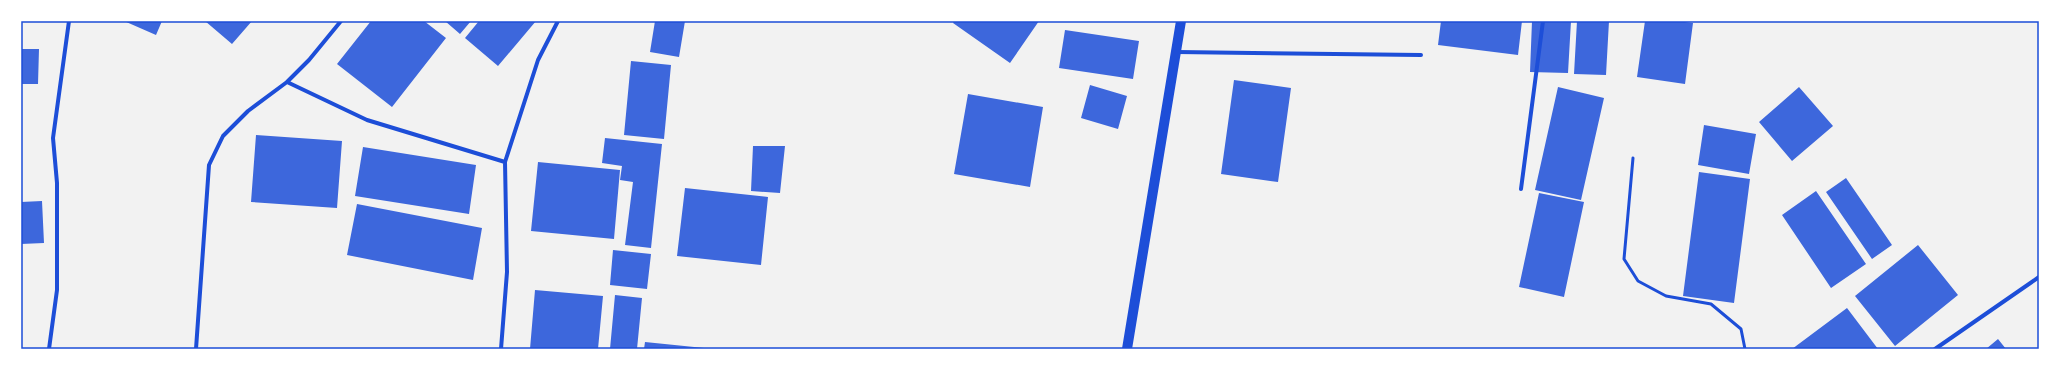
<svg xmlns="http://www.w3.org/2000/svg" width="2060" height="370" font-family="'Space Grotesk',sans-serif">
<style>
.building{fill:#3d67dc}
.lines{fill:none;stroke-linecap:round;stroke-linejoin:round}
.service{stroke:#1d4ed8;stroke-width:3}
.minor{stroke:#1d4ed8;stroke-width:4}
.primary{stroke:#1d4ed8;stroke-width:10}
.neatline{fill:none;stroke:#1d4ed8;stroke-width:1.5}
</style>
<rect width="100%" height="100%" fill="#f2f2f2"/>
<path class="building" d="M124,21h38l-6,14z
M205,21h47l-20,23z
M371,21h53l22,17 -54,69 -55,-43z
M445,21h26l-11,13z
M479,21h57l-38,45 -33,-28z
M655,21h30l-6,36 -29,-5z
M954,21h85l-29,42 -57,-40z
M1441,21h81l-4,34 -80,-10z
M1532,21h39l-3,52 -38,-1z
M1577,21h32l-3,54 -32,-1z
M1645,21h32l16,2 -8,61 -48,-7z
M1065,30l74,11 -6,38 -74,-11z
M21,49h18l-1,35h-17z
M631,61l40,4 -7,74 -40,-4z
M1234,80l57,8 -13,94 -57,-8z
M1090,85l37,11 -9,33 -37,-11z
M1558,87l46,11 -23,102 -46,-10z
M1799,87l34,39 -41,35 -33,-39z
M968,94l75,13 -13,80 -76,-13z
M1704,125l52,9 -7,40 -51,-9z
M256,135l86,6 -5,67 -86,-6z
M605,138l57,6 -11,104 -26,-3 8,-63 -13,-2 2,-14 -20,-3z
M753,146h32l-5,47 -29,-2z
M363,147l113,18 -7,49 -114,-18z
M538,162l82,8 -6,69 -83,-8z
M1699,172l51,7 -16,124 -51,-7z
M1846,178l46,67 -20,14 -46,-67z
M685,188l83,9 -7,68 -84,-9z
M1816,191l50,73 -35,24 -49,-73z
M1539,193l45,9 -20,95 -45,-10z
M42,201l2,42 -23,1v-42z
M357,204l125,24 -9,52 -126,-25z
M1918,245l40,50 -63,51 -40,-50z
M613,250l38,4 -4,35 -37,-4z
M535,290l68,6 -5,53h-68z
M615,295l27,3 -5,51h-27z
M1847,308l31,41h-86z
M1998,339l8,10h-20z
M645,342l59,6v1h-60z"/>
<g class="lines">
<path class="service" d="M1633,158l-9,101 14,22 28,15 45,8 30,25 4,20"/>
<path class="minor" d="M341,21l-32,39 -22,22 80,38 138,42
M1177,52l244,3
M1521,189l22,-168
M49,349l8,-59v-107l-4,-45 16,-117
M196,349l13,-184 14,-29 25,-25 39,-29
M501,349l6,-77 -2,-110 33,-102 20,-39
M1935,349l104,-72"/>
<path class="primary" d="M1127,349l54,-328"/>
</g>
<rect width="2060" height="370" fill="none" stroke="#ffffff" stroke-width="44"/>
<rect x="22" y="22" width="2016" height="326" class="neatline"/>
</svg>
